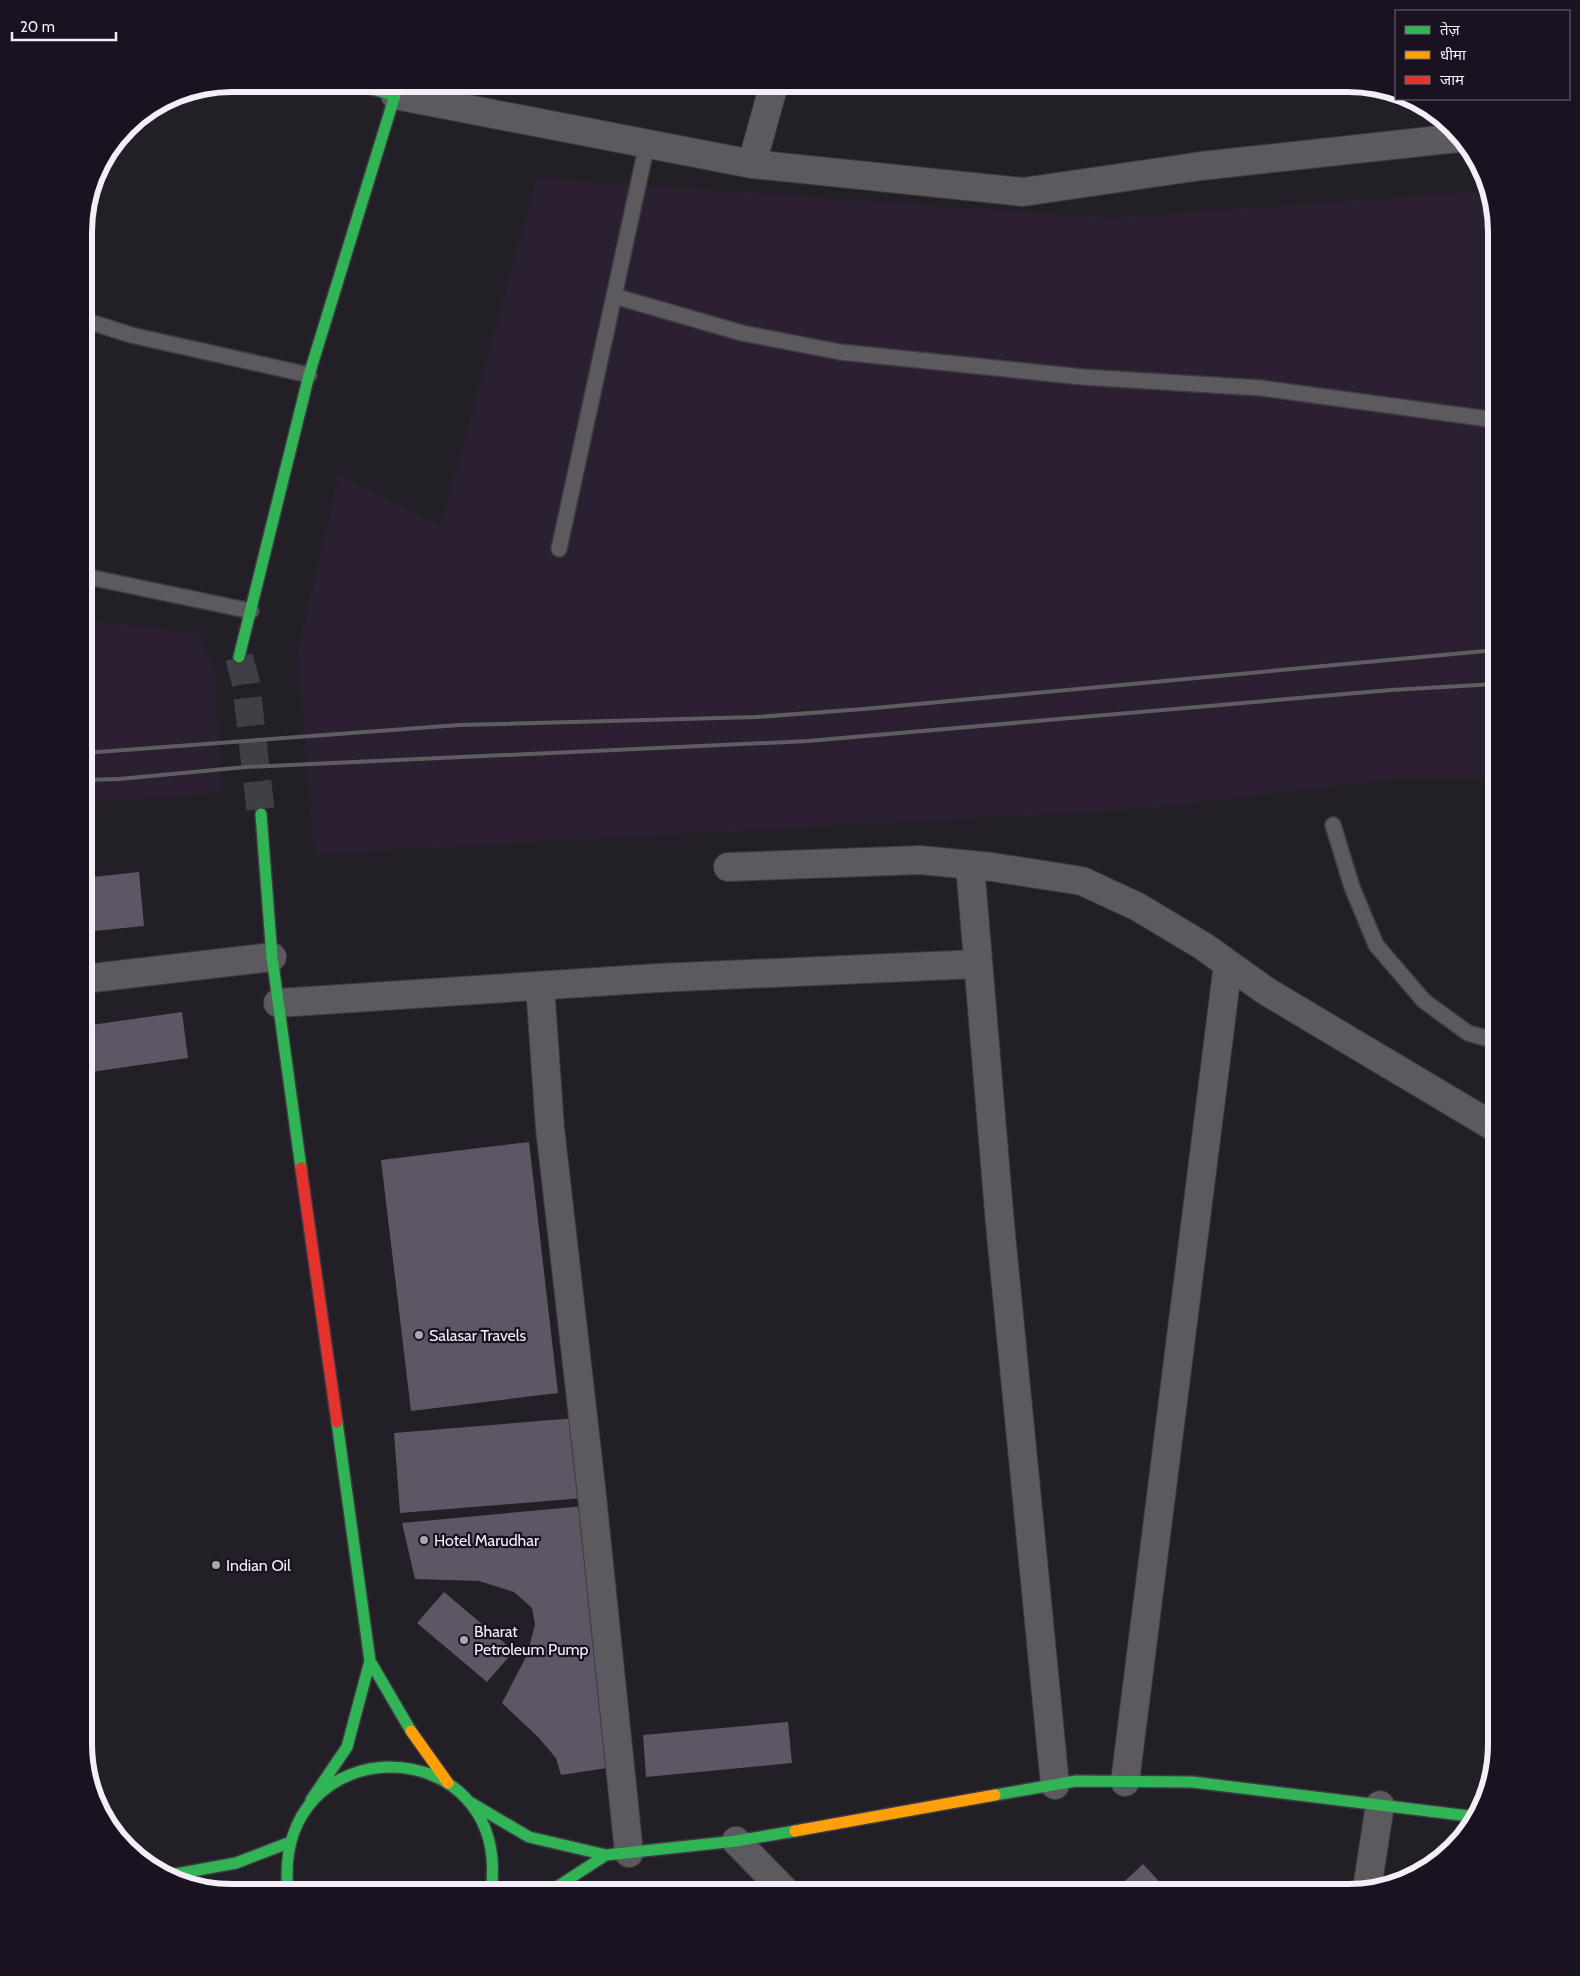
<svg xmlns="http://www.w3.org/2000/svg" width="1580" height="1976" font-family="Cabin,'Noto Sans Devanagari',sans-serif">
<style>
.built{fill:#2a2031}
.building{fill:#5e5565}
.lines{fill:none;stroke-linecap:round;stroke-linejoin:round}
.secondary-tunnel{stroke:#423e45;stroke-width:28;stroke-dasharray:28 14;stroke-linecap:butt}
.lane-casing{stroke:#3e3a41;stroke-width:18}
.street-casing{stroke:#3e3a41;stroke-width:30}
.fast-casing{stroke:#3e3a41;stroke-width:14}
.slow-casing{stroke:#3e3a41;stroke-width:14}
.jam-casing{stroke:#3e3a41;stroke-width:14}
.lane{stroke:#5d5a5f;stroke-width:15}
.street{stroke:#5d5a5f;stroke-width:28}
.fast{stroke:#30b455;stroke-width:11}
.slow{stroke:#ff9f0a;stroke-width:11}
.jam{stroke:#e5322d;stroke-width:11}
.rail{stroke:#5f5c62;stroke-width:4}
.poi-dot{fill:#aaa6ae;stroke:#1a1220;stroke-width:2}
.labels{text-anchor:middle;stroke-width:4.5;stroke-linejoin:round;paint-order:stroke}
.poi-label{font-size:16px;fill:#f3eef7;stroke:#1a1220;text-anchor:start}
.rim{fill:none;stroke:#f3eef7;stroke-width:6}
</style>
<rect width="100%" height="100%" fill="#231f26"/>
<path class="built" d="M537,178l574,40 379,-27 6,41v546h-94l-259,31 -828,45 -18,-200 42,-180 102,51z
M84,620l113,13 19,41 5,119 -137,10z"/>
<path class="building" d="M139,872l5,54 -60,6v-54z
M182,1012l6,46 -104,15v-47z
M529,1142l29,251 -147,18 -30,-251z
M576,1418l7,80 -183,15 -6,-80z
M584,1506l23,262 -46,7 -5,-17 -18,-21 -36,-34 25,-48 8,-30 -3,-17 -18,-16 -35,-11 -64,-2 -13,-56z
M444,1592l70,59 -27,31 -70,-59z
M788,1722l4,41 -146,14 -3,-42z
M1143,1864l26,28h-56z"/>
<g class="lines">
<path class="secondary-tunnel" d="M239,657l7,26 15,131"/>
<g class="lane-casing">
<path id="lane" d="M614,296l128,37 98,19 243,25 178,11 235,32
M84,320l47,15 178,40
M559,549l88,-405
M84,576l167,35
M1333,825l19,62 24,58 48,56 44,32 28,8"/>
</g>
<g class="street-casing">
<path id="street" d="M395,95l357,69 271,28 178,-26 257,-28
M752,164l22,-80
M970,865l30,359 55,561
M728,867l192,-7 72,7 90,14 56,26 65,39 63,45 230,137
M84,979l188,-22
M540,986l10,142 41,359 38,366
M278,1003l379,-25 321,-14
M1125,1782c36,-273 68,-546 103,-818
M736,1841l50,51
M1367,1889l13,-84"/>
</g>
<g class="fast-casing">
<path id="fast" d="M351,84l44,11 2,-11
M239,657l70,-282 86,-280
M261,814l11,143 29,211
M337,1422l33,239 41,70
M995,1795l81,-14 116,1 285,35
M311,1800l36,-53 23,-86
M468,1801l61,36 77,18 130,-14 59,-10
M165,1876l71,-13 52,-20
M288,1892c-18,-168 226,-165 203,0
M549,1892l57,-37"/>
</g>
<g class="slow-casing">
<path id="slow" d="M411,1731l37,52
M795,1831l200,-36"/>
</g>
<g class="jam-casing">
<path id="jam" d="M301,1168l36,254"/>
</g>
<use href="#lane" class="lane"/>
<use href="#street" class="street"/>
<use href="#fast" class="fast"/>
<use href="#slow" class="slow"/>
<use href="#jam" class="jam"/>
<path class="rail" d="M84,753l375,-28 298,-8 107,-8 632,-59
M84,780l35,-1 127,-12 562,-26 583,-51 105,-6"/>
</g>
<g class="poi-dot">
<circle cx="419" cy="1335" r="5"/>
<circle cx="424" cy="1540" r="5"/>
<circle cx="216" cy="1565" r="5"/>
<circle cx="464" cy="1640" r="5"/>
</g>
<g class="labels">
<g class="poi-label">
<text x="429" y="1341">Salasar Travels</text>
<text x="434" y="1546">Hotel Marudhar</text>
<text x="226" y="1571">Indian Oil</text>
<text x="474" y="1637">Bharat<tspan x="474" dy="18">Petroleum Pump</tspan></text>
</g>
</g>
<path d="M0 0H1580V1976H0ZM232 92H1348A140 140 0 0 1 1488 232V1744A140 140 0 0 1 1348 1884H232A140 140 0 0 1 92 1744V232A140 140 0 0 1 232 92Z" fill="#1a1220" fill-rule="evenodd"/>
<path class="rim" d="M232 92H1348A140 140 0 0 1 1488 232V1744A140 140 0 0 1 1348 1884H232A140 140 0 0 1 92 1744V232A140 140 0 0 1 232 92Z"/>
<rect x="1395" y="10" width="175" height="90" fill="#1a1220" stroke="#716a76"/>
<rect x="1405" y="26" width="25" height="8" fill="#30b455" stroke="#716a76"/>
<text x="1440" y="35" font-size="15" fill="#f3eef7">तेज़</text>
<rect x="1405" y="51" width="25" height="8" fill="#ff9f0a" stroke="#716a76"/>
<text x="1440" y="60" font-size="15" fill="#f3eef7">धीमा</text>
<rect x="1405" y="76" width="25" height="8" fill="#e5322d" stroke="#716a76"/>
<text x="1440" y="85" font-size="15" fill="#f3eef7">जाम</text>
<path d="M12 32v8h104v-8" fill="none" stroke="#f3eef7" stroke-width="2.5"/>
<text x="20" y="32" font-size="15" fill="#f3eef7" stroke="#1a1220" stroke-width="4" paint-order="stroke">20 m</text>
</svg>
